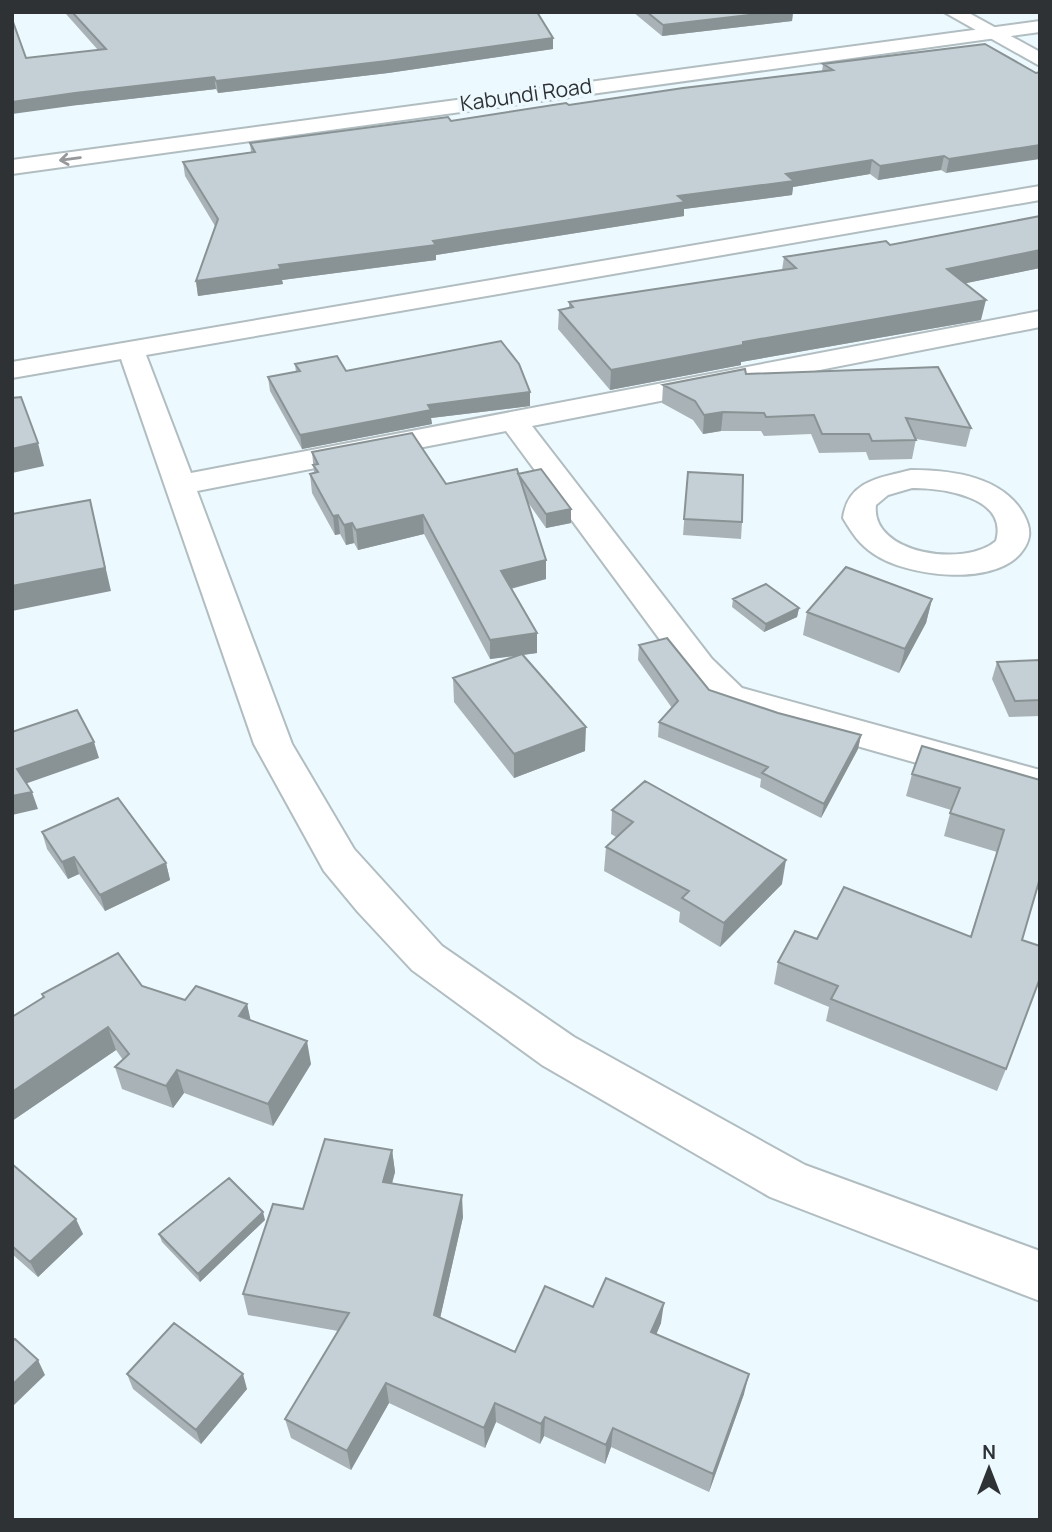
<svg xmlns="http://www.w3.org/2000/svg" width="1052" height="1532" font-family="Manrope,sans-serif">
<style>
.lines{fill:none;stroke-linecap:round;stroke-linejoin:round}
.minor-casing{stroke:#b1bdc1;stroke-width:4}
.tertiary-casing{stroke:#b1bdc1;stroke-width:4}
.minor{fill:#fff;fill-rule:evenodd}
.tertiary{fill:#fff;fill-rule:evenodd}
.wall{fill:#a9b3b7}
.shaded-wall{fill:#899295}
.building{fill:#c4d0d5;stroke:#899295;stroke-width:2}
.oneway{stroke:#96989a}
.labels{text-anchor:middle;stroke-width:7;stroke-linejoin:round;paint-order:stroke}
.far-street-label{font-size:21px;fill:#2e3234;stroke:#ecf9fe}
</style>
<rect width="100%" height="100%" fill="#ecf9fe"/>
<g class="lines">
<g class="minor-casing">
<path id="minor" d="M944,12h23l73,40v14z
M1040,186v14l-894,155 45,118 849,-162v16l-508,99 180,233 30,29 298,82v28l-324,-92 -30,-31 -180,-244 -309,60 95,253 62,105 88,97 132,91 231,128 235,86v50l-270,-104 -228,-132 -130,-95 -54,-58 -34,-41 -70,-127 -133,-385 -109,19v-16z
M911,470c40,0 92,6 113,45 8,15 7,26 -4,39 -29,33 -114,22 -146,0 -15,-10 -22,-21 -31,-36 5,-37 36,-40 68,-48zM912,488c29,0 97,8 84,53 -31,27 -126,13 -120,-36l12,-10z"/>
</g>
<g class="tertiary-casing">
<path id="tertiary" d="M1040,21v11l-1028,142v-14z"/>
</g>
<use href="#minor" class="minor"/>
<use href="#tertiary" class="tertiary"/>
</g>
<path class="wall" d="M65,12h491l-18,2 15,24v11l-165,24 -170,20 -2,-4 -138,16 -52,-47 72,-8 -32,-36z
M633,12h160l-1,9 -130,15z
M985,44l-39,129 -5,-3 -63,10 -8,-6 -77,13 -1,8 -108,14v7l-248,39v5l-154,20 1,4 -85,12 -2,-15 19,-55 -30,-50 -2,-14 68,-10 -1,-9 201,-22 371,-49 1,-8z
M1040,216v52l-75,15 16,37 -240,42v3l-131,25 -52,-61 1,-19 10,-2v-6l213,-32 2,-13 106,-12z
M295,364l235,28v14l-99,12 1,6 -130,25 -32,-58 -2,-14 28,-5z
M746,374l225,54 -5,19 -50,-8 -4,20 -43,1 -3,-8 -47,1 -8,-19 -47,2 -3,-5h-40l-18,3 -10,-14 -31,-17 1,-18z
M312,452l134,32 72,-10 53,49 -25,5 -19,-27 19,59v19l-35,10 26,44v20l-14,2 62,96 -71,27 -60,-76 -1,-24 62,-22 -25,3 -66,-125 -66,16 -4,-7 -8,2 -6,-11 -5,1 -23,-42 -2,-19 4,-1z
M688,472l54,50 -1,17 -58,-4z
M733,599l66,9 -2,9 -33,15 -32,-25z
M932,599l-6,24 -27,50 -96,-38 4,-23z
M639,645l70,45 69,23 83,22 -3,14 -37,69 -61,-31 1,-8 -103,-42 1,-15 13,-14 -34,-48z
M1040,660v56l-31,1 -17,-38 5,-17z
M912,774l128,6 -34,289 -9,22 -171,-70 3,-14 -55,-23 4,-22 39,-23 153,-2 27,-85 -53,-16 7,-26 -45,-14z
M612,810l170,74 -62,63 -41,-25 1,-10 -76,-41 2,-24 10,-10 -5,-3z
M42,832l124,31 4,17 -65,31 -26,-37 -11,5 -21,-30z
M142,986l43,14 62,4 3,16 61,44 -38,62 -89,-33 -11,15 -51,-19 -7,-22 8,-7 -7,-10 -104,71v-104l31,-19 -1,-4z
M392,1150l3,22 -3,12 71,33 -23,101 75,34 78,-45 68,16 -5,11 88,60 -35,98 -98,-45 -6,17 -61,-28 -4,8 -44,-22 -11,26 -96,-45 -38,67 -60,-32 -6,-19 53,-88 -90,-16 -5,-21 60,-85z
M12,1164l71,70 -45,43 -26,-23z
M265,1220l-65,62 -38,-40 -3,-8z
M127,1374l120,15 -46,55 -68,-55z"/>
<path class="shaded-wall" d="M532,12h24l-24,3z
M774,12h19l-1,9 -130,15 1,-11z
M553,38v11l-165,24 -170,20 -2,-12z
M214,77l2,12 -138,16 -66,9v-12l63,-9z
M1040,145v14l-94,14 3,-14z
M944,156l-3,14 -63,10 2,-14z
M872,160l-2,14 -77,13 -1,8 -108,14v7l-248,39v5l-154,20 1,4 -85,12 -2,-15 83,-16 154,-24 245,-45 108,-22z
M1040,250v18l-97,20 4,-19z
M986,300l-5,20 -240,42v3l-131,25 1,-20 132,-28z
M530,392v14l-99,12 1,6 -130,25 -2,-14 128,-30z
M723,412l-2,19 -18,3 1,-19z
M38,443l6,23 -32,7v-24z
M90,500l21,91 -99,20v-25z
M571,509v14l-25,5v-14z
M338,515l2,19 -5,1 -2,-19z
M423,515l1,19 -66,16 -2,-20z
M352,523l2,20 -8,2 -2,-20z
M546,560v19l-45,12v-20z
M932,599l-6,24 -27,50 6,-24z
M799,608l-2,9 -33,15 2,-8z
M537,633v20l-47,6v-19z
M586,727l-1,24 -71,27v-24z
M861,735l-3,14 -37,69 3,-14z
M94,742l5,16 -77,27 -5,-16z
M32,792l6,17 -26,6v-19z
M74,857l5,17 -11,5 -6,-17z
M786,860l-4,24 -62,63 4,-24z
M166,863l4,17 -65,31 -5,-16z
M247,1004l5,22 -13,-10z
M108,1027l8,23 -104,71v-29z
M307,1041l4,23 -38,62 -5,-22z
M177,1070l7,23 -11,15 -7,-22z
M392,1150l3,22 -9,32 -3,-22z
M462,1195l1,22 -27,119 -2,-21z
M263,1212l2,8 -65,62 -2,-8z
M76,1219l7,15 -45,43 -8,-15z
M664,1303l-3,20 -12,29 2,-20z
M38,1360l7,15 -33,32v-22z
M243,1374l4,15 -46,55 -5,-14z
M749,1374l-5,20 -35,98 4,-18z
M386,1383l3,20 -38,67 -4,-19z
M495,1403l1,19 -11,26 -1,-20z
M545,1417l-1,19 -4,8 1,-20z
M613,1428l-2,19 -6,17 1,-19z"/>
<path class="building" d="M72,12h465l16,26 -166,23 -171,20 -2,-4 -139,16 -63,9v-83l14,39 80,-9z
M647,12h127l-111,13z
M985,44l51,29 4,-1v73l-91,14 -5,-3 -64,10 -8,-6 -86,14 8,7 -116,15 7,6 -252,39 3,4 -157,20 2,4 -85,12 22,-62 -35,-57 72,-10 -5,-9 198,-26 3,4 115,-18 3,2 114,-17 150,-18 -10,-6z
M1040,216v34l-93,19 39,31 -243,42v3l-132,25 -52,-60 14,-3 -4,-5 227,-34 -12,-11 102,-16 4,4z
M501,341l18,23 11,28 -102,13 3,5 -131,25 -32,-58 32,-6 -5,-7 42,-8 9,15z
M938,367l33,61 -65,-10 10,22 -44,1 -3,-7h-47l-8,-19 -48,2 -2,-4 -41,-1 -19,3 -9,-14 -32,-16 82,-16 1,5z
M21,397l17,46 -26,6v-51z
M412,433l34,51 71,-15 29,91 -45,11 36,62 -47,7 -67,-125 -67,15 -4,-7 -8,2 -6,-10 -5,1 -23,-42 8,-2 -5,-7 5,-1 -6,-12z
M541,469l30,40 -25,5 -28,-40z
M688,472l55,3 -1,47 -58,-3z
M90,500l15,68 -93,18v-72z
M846,567l86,32 -27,50 -98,-37z
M766,584l33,24 -33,16 -33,-25z
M667,638l42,52 69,23 83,22 -37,69 -62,-31 6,-6 -109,-45 19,-21 -39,-56z
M522,654l64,73 -72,27 -61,-76z
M1040,660v40l-25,1 -18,-39z
M77,710l17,32 -77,27 15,23 -20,4v-64z
M922,746l118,34v98l-18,62 18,6v32l-34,91 -175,-70 7,-13 -60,-24 17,-31 22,8 27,-52 127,50 33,-107 -54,-17 10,-25 -48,-14z
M645,781l141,79 -62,63 -42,-25 7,-7 -83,-44 27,-25 -21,-12z
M118,798l48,65 -66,32 -26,-38 -12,5 -20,-30z
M118,953l24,33 43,14 11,-14 51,18 -8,12 68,25 -39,63 -91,-34 -11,16 -51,-19 14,-13 -21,-27 -96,65v-75l32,-20 -2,-3z
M325,1139l67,11 -9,32 79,13 -28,120 81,37 30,-66 48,21 13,-29 58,25 -13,29 98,42 -36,100 -100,-46 -7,17 -61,-28 -4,7 -46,-21 -11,25 -98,-45 -39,68 -62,-32 64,-106 -106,-19 30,-90 30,5z
M12,1164l64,55 -46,43 -18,-16z
M229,1178l34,34 -65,62 -39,-40z
M174,1323l69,51 -47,56 -69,-56z
M15,1339l23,21 -26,25v-44z"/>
<defs><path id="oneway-shaft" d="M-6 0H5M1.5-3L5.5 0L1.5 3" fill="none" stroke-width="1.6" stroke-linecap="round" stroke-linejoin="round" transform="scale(1.75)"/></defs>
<use class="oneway" href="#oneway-shaft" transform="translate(70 159) rotate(172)"/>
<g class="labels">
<g class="far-street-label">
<text transform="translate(526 95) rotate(-8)" y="7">Kabundi Road</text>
</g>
</g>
<rect width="1052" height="1532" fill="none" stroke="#2e3234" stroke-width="28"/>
<g transform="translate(989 1469)" stroke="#ecf9fe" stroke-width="5" paint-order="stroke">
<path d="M0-5L12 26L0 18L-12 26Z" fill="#2e3234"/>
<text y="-10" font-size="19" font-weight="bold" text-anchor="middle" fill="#2e3234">N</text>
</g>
</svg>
